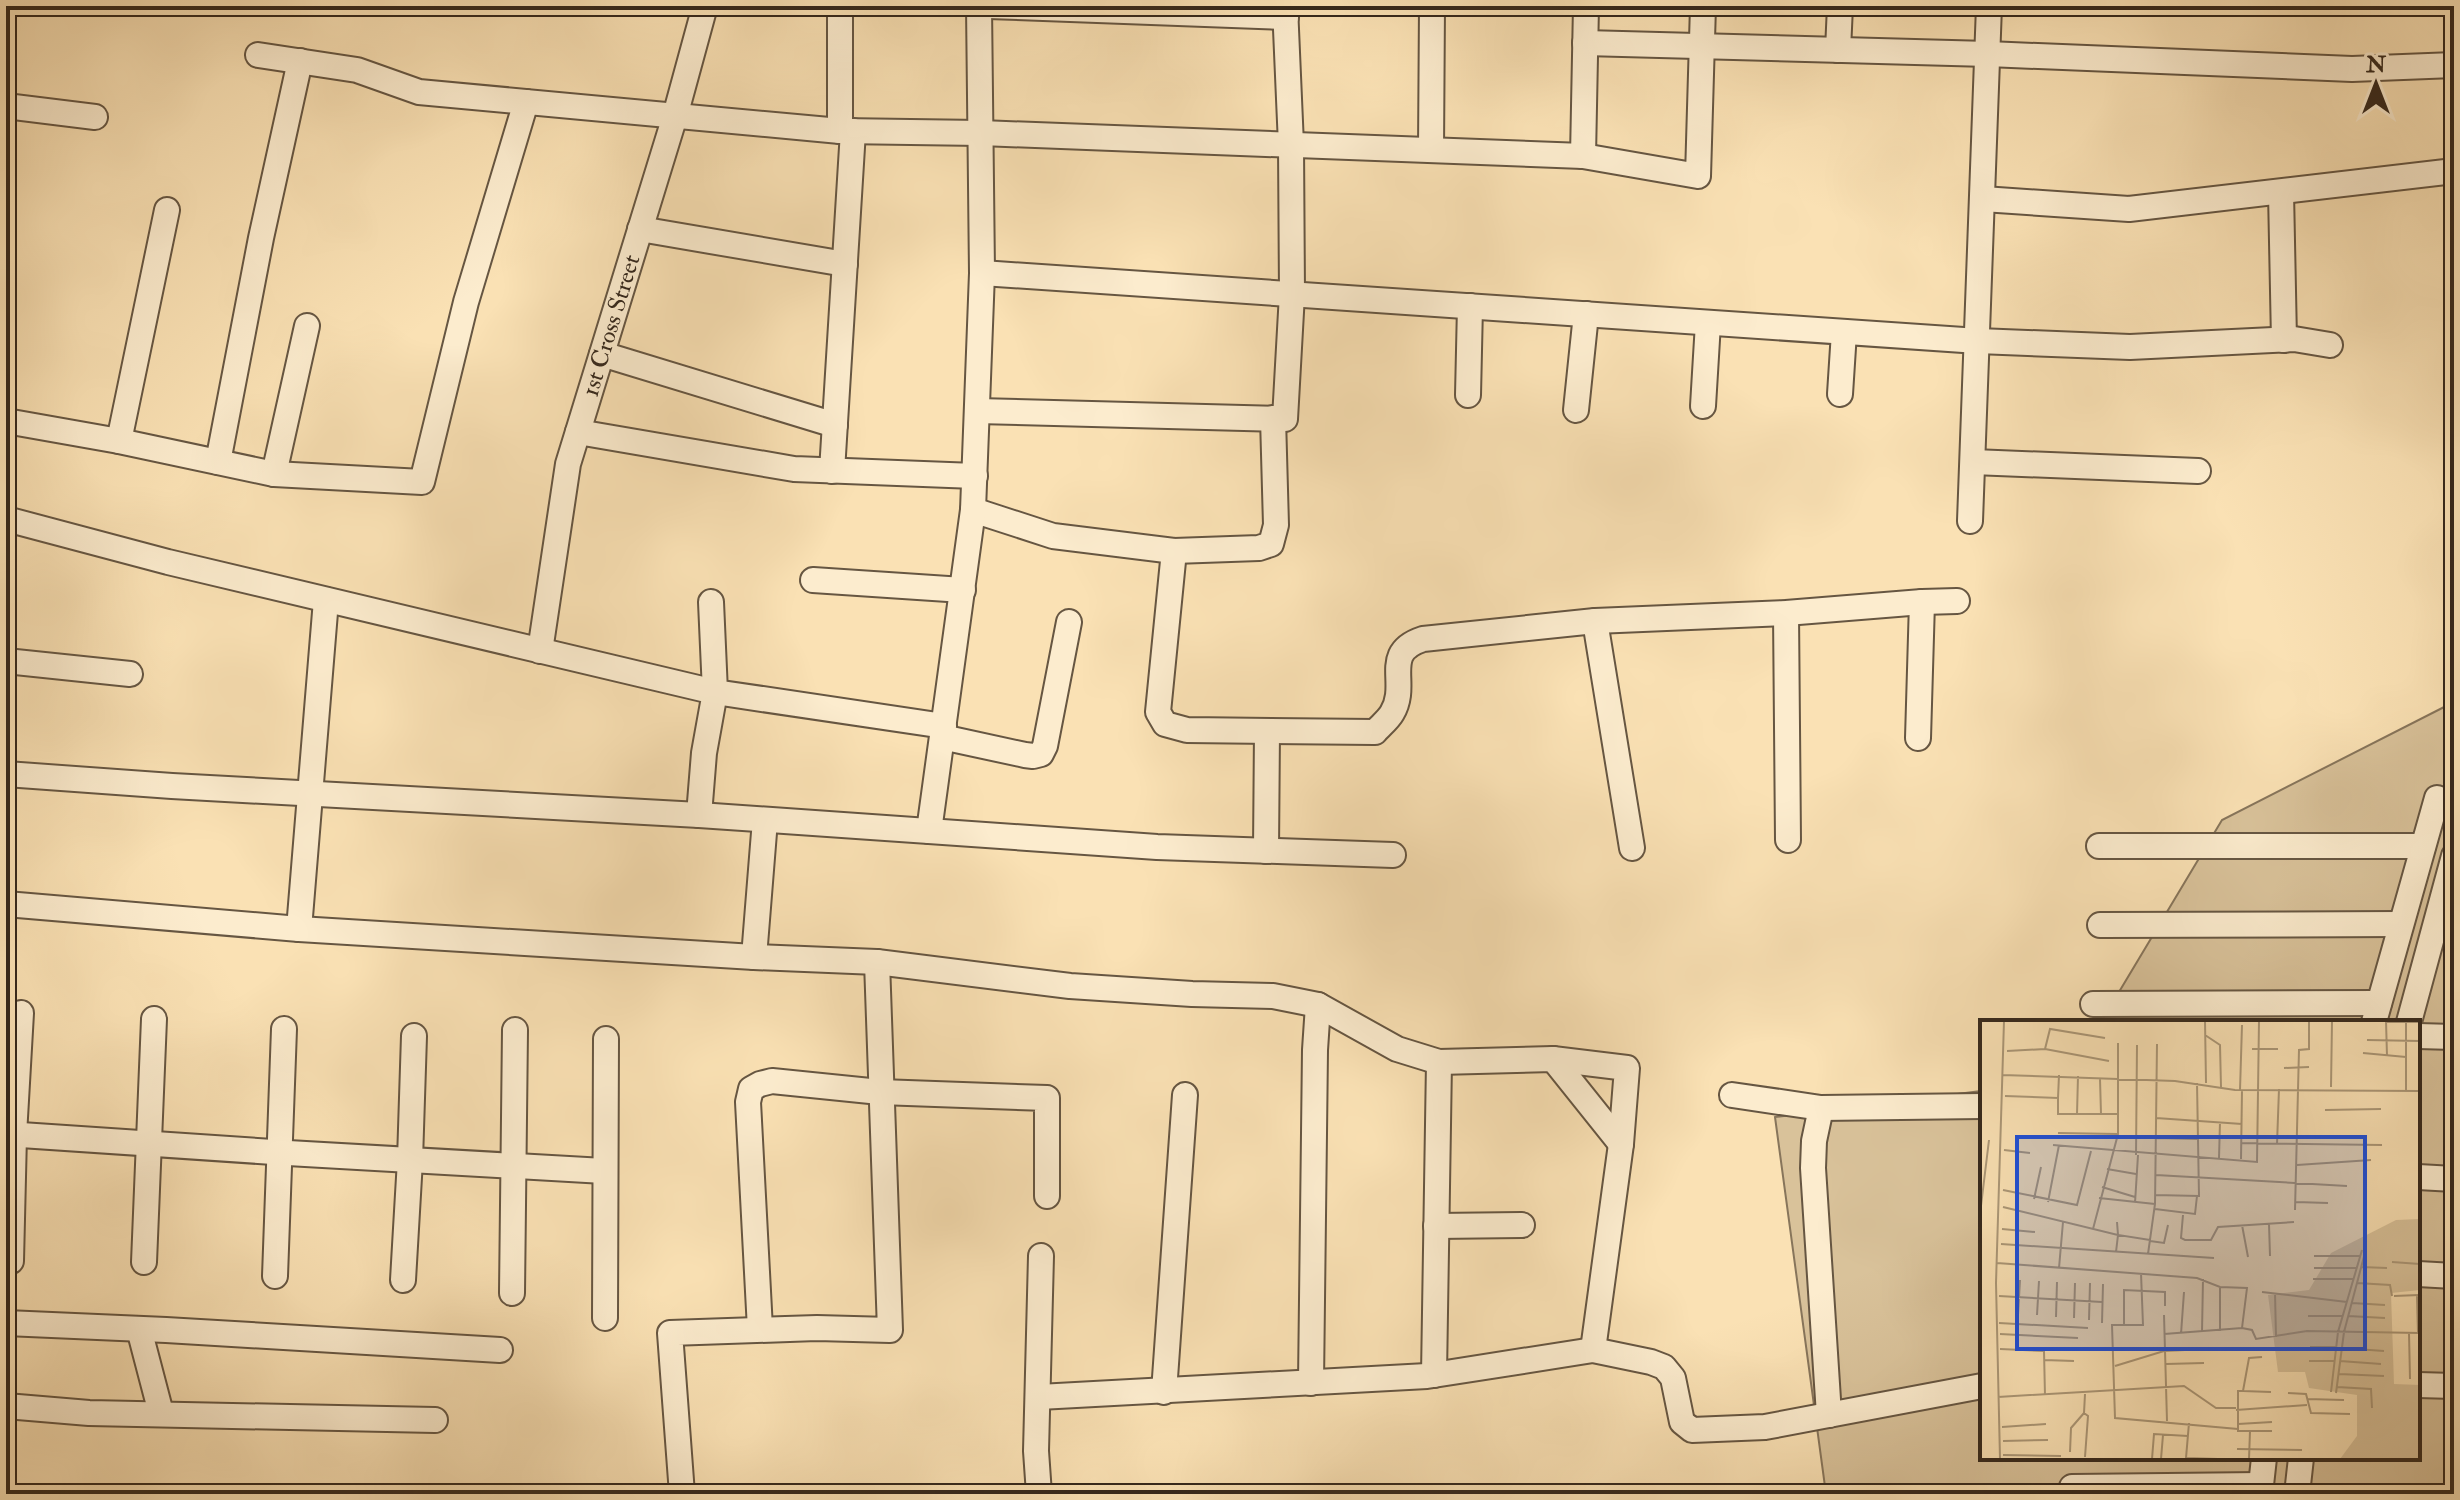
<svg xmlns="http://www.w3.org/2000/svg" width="2460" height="1500" font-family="'IM FELL Double Pica',serif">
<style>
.green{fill:#d9c29a;stroke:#87755b;stroke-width:2}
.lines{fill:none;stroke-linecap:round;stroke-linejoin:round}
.street-casing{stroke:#665642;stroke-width:28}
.street{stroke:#fcecce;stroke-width:24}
.labels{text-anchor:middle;stroke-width:6;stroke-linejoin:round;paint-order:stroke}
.street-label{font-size:24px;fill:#35281c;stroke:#fcecce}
.inset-road{fill:none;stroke:#ab9777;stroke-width:2}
.view{fill:#1d4ed8;fill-opacity:0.15;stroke:#1d4ed8;stroke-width:4}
.inset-edge{fill:none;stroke:#35281c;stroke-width:4}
</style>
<rect width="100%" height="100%" fill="#fae1b4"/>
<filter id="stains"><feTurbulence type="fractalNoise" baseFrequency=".0025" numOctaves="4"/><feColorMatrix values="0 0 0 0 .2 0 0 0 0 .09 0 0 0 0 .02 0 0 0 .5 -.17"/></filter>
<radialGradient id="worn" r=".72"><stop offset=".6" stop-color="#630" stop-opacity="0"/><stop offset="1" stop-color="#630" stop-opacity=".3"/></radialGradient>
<path class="green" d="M2454,702v792h-628l-51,-377 207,-26v367h436v-436h-317l121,-202z"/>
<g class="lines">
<g class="street-casing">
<g id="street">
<path d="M840,6v125"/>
<path d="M988,6l298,11"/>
<path d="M1585,43l403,11 364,15 102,-4"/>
<path d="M1838,50l2,-44"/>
<path d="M258,55l99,15 62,22 421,39 141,2 602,23 115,20 5,-170"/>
<path d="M6,106l89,11"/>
<path d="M1431,150l1,-144"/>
<path d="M1583,156l3,-150"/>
<path d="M2281,192l3,148"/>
<path d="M1983,199l146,10 325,-38"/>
<path d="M640,229l205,35"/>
<path d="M982,273l996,68 152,6 164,-8 36,6"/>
<path d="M602,354l233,71"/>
<path d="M1840,394l4,-62"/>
<path d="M1468,395l2,-89"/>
<path d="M1703,406l5,-83"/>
<path d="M1576,410l10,-96"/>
<path d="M977,411l308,8 7,-125 -1,-149 -6,-139"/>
<path d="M6,421l113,20 155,33 148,8 44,-180 60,-200"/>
<path d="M578,432l216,37 181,7"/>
<path d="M119,441l48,-231"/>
<path d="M218,462l43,-224 39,-177"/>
<path d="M1973,462l225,9"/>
<path d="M832,471l21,-340"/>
<path d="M274,474l33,-148"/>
<path d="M973,510l80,26 121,15 85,-3 12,-4 5,-19 -3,-107"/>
<path d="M6,519l162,43 547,130 -11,61 -5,62"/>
<path d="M1970,521l19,-515"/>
<path d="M1174,551l-16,161 7,12 22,6 188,2c5,-6 13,-12 17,-19 18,-30 -12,-60 31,-74l172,-18 191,-8 136,-11 35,-1"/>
<path d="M813,580l150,10"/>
<path d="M711,602l4,90 229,34"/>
<path d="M1786,613l2,227"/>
<path d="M1595,621l37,227"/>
<path id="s1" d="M540,651l28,-187 107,-348 30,-110"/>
<path d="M6,661l124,13"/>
<path d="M942,737l83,18 8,1 8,-2 4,-8 24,-124"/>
<path d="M1918,738l4,-136"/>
<path d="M6,774l166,12 527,29 458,32 236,8"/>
<path d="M929,831l44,-321 9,-237 -3,-267"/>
<path d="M2099,846h324"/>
<path d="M1266,851l1,-120"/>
<path d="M6,904l293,25 455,28 123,5 193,24 122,8 81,2 45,9 79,44 42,13 114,-3 74,9 -6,76 -28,206"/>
<path d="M2100,925l301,-1"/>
<path d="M299,929l27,-329"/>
<path d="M754,957l11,-137"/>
<path d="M2093,1004l286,-1"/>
<path d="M2374,1022l63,-224"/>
<path d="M2409,1022l45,-166"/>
<path d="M2418,1036l36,1"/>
<path d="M1553,1059l68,85"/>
<path d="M1732,1095l89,13 161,-2"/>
<path d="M1821,1108l-7,33 -1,27 16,247"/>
<path d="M6,1134l282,19 316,18"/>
<path d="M2418,1177l36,2"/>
<path d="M1436,1226l86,-1"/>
<path d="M11,1261l3,-126 7,-122"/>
<path d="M144,1262l10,-243"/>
<path d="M2418,1274l36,2"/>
<path d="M275,1276l9,-247"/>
<path d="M403,1280l7,-120 4,-124"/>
<path d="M512,1293l3,-263"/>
<path d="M605,1318l1,-279"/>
<path d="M6,1323l160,7 334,20"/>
<path d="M139,1329l22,84"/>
<path d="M760,1329l-12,-227 3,-13 9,-5 12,-3 108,11 167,6v98"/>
<path d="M1434,1375l5,-313"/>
<path d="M1311,1383l4,-333 3,-45"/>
<path d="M2418,1385l36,1"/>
<path d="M1164,1392l21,-297"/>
<path d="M1039,1397l388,-21 166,-26 58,12 13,5 9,11 9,44 10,8 73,-3 217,-41"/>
<path d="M6,1406l83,7 346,7"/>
<path d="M2072,1487l189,-2"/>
<path d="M682,1494l-12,-161 147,-5 73,2 -13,-368"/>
<path d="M1039,1494l-3,-43 5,-195"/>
<path d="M2260,1494l4,-36"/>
<path d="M2297,1494l4,-36"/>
</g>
</g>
<use href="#street" class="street"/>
</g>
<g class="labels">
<g class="street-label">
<text dy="8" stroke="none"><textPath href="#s1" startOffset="334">1st Cross Street</textPath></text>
</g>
</g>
<g transform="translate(1980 1020)">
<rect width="440" height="440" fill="#fae1b4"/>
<path d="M440,199v71l-29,3 3,91 26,1v74h-80l17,-23v-41l-48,-7 -4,-16h-27l-10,-77 41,-5 22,-37 65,-33z" fill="#d9c29a"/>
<path class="inset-road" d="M225,1l1,62M406,1l1,35M406,2h34M225,15l15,10 1,42M387,20l53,1M65,29l64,12M272,29h26M27,31l38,-2 5,-20 55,9M383,33l43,4M304,48l25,-1M22,55l173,6 60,9 185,1M120,59l1,35M351,67l1,-66M260,70l2,-65M426,70v-69M25,76l53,2 1,-23M78,78v16h59M345,90l56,-1M97,94l1,-38M176,98l86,6M78,113l60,1M175,118l44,1M261,123l141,2M297,124l2,-55M73,125l204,17 2,-141M24,130l26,3M156,135l1,-110M239,138l1,-36M261,139l1,-69M317,145l74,-5M127,149l29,5M176,155l191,11M122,167l33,10M23,170l74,15 14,-54M175,175l44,1 -2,-113M119,178l56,6M54,179l7,-32M68,182l11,-57M316,182l32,1M155,183l3,-48M23,187l115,28 -2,17M175,189l40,5 2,-18M315,190l4,-160 10,-1v-28M0,194l9,-74M203,195l-2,23 4,2h26l7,-13 76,-5M137,202l1,13 32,5M289,204l1,32M262,205l6,32M22,209l33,3M113,209l25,-95v-91M170,221l14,2 4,-18M21,224l213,14M168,234l7,-50 2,-160M334,236h46M412,242l28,2M17,243l200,15 23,9 27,1 -5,40M381,247l26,1M79,248l4,-46M334,248h43M161,253l2,52h-31l3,93 123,11M333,259h40M377,263l33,2 2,11M282,272l85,10M295,273l1,44M437,275l1,38M19,276l103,6M414,276l25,-1M372,283l33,2M38,295l2,-35M57,295l2,-34M184,295l3,106M328,296h35M368,296l37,2M76,297l1,-35M94,298l1,-35M109,300l1,-37M19,303l89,5M122,303l1,-39M144,305v-35l41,2v14M240,311v-44M222,312l1,-53M429,313l1,46M20,314l78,4M184,314l78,-6 10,2 4,9 51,-8 113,2M201,314l3,-42M330,327h27M362,328l42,3M20,329l44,2 1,45M282,337l-13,1 -6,33h-5v40h34M64,340l30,1M329,341h26M360,341l41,3M186,344l38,-1M135,346l49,-15 42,-2M359,354l45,2M357,367l34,2 1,19M263,371l28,1M351,372l7,-60 24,-82M308,373l18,1 5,19 39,1M356,373l8,-61 22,-83M18,377l186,-11 32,22h20M327,379l37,1M256,390l71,-5M104,393l4,3 -3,41M209,403l-3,35 32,1M258,404l34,-2M22,407l44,-3M23,421l45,-1M257,429l65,1M90,432l1,-24 13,-15 1,-19M23,435l58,1M20,439l-4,-176 8,-262M172,439l2,-25 34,2M181,439l2,-24M269,439l1,-28"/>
<path class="view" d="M37,117h348v212h-348z"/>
<rect width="440" height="440" class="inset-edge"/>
</g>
<rect width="2460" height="1500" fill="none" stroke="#fae1b4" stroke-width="32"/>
<rect x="8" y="8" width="2444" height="1484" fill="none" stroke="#35281c" stroke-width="4"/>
<rect x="16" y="16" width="2428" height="1468" fill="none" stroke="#35281c" stroke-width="2"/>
<g transform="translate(2376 84)" stroke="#fcecce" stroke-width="6" paint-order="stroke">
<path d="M0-6L14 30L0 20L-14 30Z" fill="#35281c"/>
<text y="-12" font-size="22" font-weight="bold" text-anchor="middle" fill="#35281c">N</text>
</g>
<rect width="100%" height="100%" filter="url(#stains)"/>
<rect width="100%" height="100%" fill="url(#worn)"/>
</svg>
